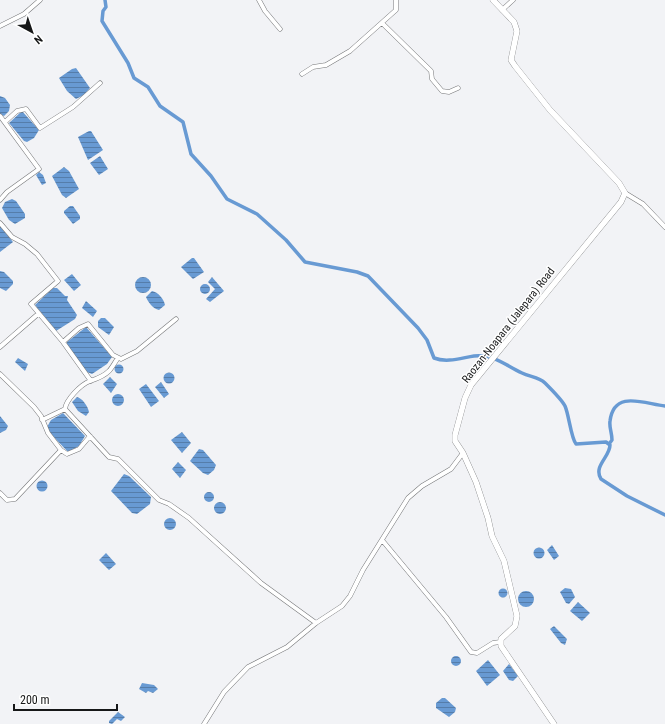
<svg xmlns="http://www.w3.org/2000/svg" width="665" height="724" font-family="'Roboto Condensed',sans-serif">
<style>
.water{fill:url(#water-rules)}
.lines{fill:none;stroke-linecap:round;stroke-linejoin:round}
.canal{stroke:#689ad3;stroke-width:3.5}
.street-casing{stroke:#767779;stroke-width:5}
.secondary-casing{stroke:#767779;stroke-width:6}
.street{stroke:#fff;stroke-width:4}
.secondary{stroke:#fff;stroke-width:5.5}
.labels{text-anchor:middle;stroke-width:3;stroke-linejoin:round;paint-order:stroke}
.street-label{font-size:11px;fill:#161718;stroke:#fff}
</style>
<defs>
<pattern id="water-rules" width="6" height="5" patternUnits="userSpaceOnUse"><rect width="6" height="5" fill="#689ad3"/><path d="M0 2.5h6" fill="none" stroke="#557daa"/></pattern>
</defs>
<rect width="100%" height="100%" fill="#f2f3f6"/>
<path class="water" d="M76,68l14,20 -6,7 -8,4 -9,-8 -8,-13 13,-9z
M0,96l5,2 5,7 -1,6 -5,5 -4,-2z
M22,111l17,19 -5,8 -7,4 -3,-1 -15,-18z
M89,131h2l12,19 -15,10 -10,-23z
M100,156l8,13 -9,6 -9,-12z
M64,167l5,4 10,18 -13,9 -4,-3 -10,-19z
M39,172l4,3 3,8 -4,2 -6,-10z
M12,199l4,2 9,13v4l-10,6 -6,-4 -7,-12 3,-6z
M70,206h3l7,10v3l-7,5 -9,-11v-2z
M0,226l13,16 -13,10z
M192,258h2l10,14 -11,7 -12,-12z
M0,271l4,1 9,9v3l-7,7 -6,-3z
M72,274l9,11 -7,6 -10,-11z
M212,277l12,14 -14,11 -4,-3 9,-10 -7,-7z
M135 285a8 8 0 1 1 16 0a8 8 0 1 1-16 0Z
M200 289a5 5 0 1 1 10 0a5 5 0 1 1-10 0Z
M53,288h4l8,8h3l-1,4 10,15 -2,4 -19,12 -21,-26z
M152,291c6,1 12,8 13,14l-6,5c-6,-1 -11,-8 -13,-13z
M86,301l11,10 -4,6 -11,-9z
M101,318h4l9,9 -5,8 -11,-8v-6z
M86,327l26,30 -5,7 -15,10 -5,-2 -20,-27v-3z
M18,358l10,6 -3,7 -10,-9z
M114.5 369a4.5 4.5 0 1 1 9 0a4.5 4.5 0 1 1-9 0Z
M163.5 378a5.5 5.5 0 1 1 11 0a5.5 5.5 0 1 1-11 0Z
M110,377l7,7 -6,9 -8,-9z
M161,382l8,12 -5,4 -9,-11z
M146,384l13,17 -8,6 -12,-18z
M112 400a6 6 0 1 1 12 0a6 6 0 1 1-12 0Z
M77,397c5,1 11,9 12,15l-3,4 -8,-5 -6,-9z
M63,413l22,23 -6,10 -11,6 -19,-20 -2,-5 4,-7z
M0,416l8,10 -2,4 -6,3z
M182,432l9,11 -9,10 -11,-13z
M199,449l4,1 13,15 -2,5 -6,5 -5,-2 -13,-12z
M178,462l8,8 -6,8 -8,-9z
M124,474l5,2 22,21 -1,7 -13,10 -5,-1 -21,-22z
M36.5 486a5.5 5.5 0 1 1 11 0a5.5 5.5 0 1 1-11 0Z
M204 497a5 5 0 1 1 10 0a5 5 0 1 1-10 0Z
M214 508a6 6 0 1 1 12 0a6 6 0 1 1-12 0Z
M164 524a6 6 0 1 1 12 0a6 6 0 1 1-12 0Z
M552,545l7,11 -5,4 -7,-10z
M533.5 553a5.5 5.5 0 1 1 11 0a5.5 5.5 0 1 1-11 0Z
M106,553l10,11 -7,6 -10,-10z
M565,588l6,1 4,8 -6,7 -3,-1 -6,-11z
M498.5 593a4.5 4.5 0 1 1 9 0a4.5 4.5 0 1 1-9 0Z
M518 599a8 8 0 1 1 16 0a8 8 0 1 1-16 0Z
M578,602l12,11 -8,8 -12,-10z
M554,626l13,13 -2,6 -4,-2 -11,-14z
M451 661a5 5 0 1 1 10 0a5 5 0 1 1-10 0Z
M488,660l12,15 -13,11 -11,-15z
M509,664l9,12 -5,5 -4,-1 -6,-9z
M142,683l12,2 4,4 -5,4 -5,-2 -2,2 -7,-4z
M442,698h3l11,10 -1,4 -6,5 -13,-9v-5z
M118,712l7,5 -4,4 -4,-2 -5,5 -3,-1v-2z"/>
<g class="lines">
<path class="canal" d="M105,0l1,7 -3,4 -1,10 26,42 6,15 14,9 12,19 23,16 8,32 20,22 16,23 30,15 29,26 19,22 52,10 11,4 50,52 9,12 7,18c13,5 27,0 40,-2 20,-2 31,9 48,17 8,4 17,4 23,10 5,5 17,17 20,23 4,9 6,32 11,38l30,-2 4,3c0,12 -17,21 -9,34l26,17 38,19
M609,444l3,-4c0,-7 -3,-13 -2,-19 4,-32 35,-17 55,-15"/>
<g class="street-casing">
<path id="street" d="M259,0l6,11 15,18
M502,10l11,-10
M382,23l49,48 1,8 10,12 7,1 9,-4
M0,26l24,-12 16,-14
M302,74l11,-7 13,-2 24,-14 46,-41v-10
M0,116l39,53 -32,23 -7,8
M5,122l12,-11 9,-2 14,19 33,-21 27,-24
M625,193l18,11 22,23
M0,223l12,14 13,7 12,10 21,27 -27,23 32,38 28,39
M63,342l16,-14 9,-4 25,31 8,4 16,-8 39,-32
M0,347l38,-33
M118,358c-3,4 -6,10 -9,13 -6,6 -13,8 -19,10 -10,4 -24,19 -25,28l44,48 9,2 41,41 10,4 20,14 72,65 55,40
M0,374l34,33 7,9 7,17 13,17
M42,420l23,-11
M0,493l7,7 8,-1 46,-49 6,4 12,-5 11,-13
M382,540l64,77 25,35 6,1 16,-10 7,-1
M204,724l20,-32 24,-25 39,-20 29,-24 26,-17 8,-10 13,-26 45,-72 14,-12 29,-17 12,-16"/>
</g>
<g class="secondary-casing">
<path id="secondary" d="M493,0l21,22 3,9 -6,29 4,6 35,44 69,73 6,10 -4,9 -150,183 -6,13 -10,37v6l8,12 13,29 12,36 4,18 12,25 13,55 -2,10 -14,13v7l53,78"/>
</g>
<use href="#street" class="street"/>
<use href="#secondary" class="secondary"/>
</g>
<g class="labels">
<g class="street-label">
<text transform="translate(508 325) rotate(-52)" y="4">Raozan-Noapara (Jalepara) Road</text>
</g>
</g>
<g transform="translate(32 32) rotate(140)" stroke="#ffffff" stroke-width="3" paint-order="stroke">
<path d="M0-3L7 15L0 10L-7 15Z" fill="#161718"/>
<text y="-6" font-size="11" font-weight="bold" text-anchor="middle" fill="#161718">N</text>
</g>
<path d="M14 704v6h103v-6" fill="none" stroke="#161718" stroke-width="2"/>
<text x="20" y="704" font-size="12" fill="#161718" stroke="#ffffff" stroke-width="3" paint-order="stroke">200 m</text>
</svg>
